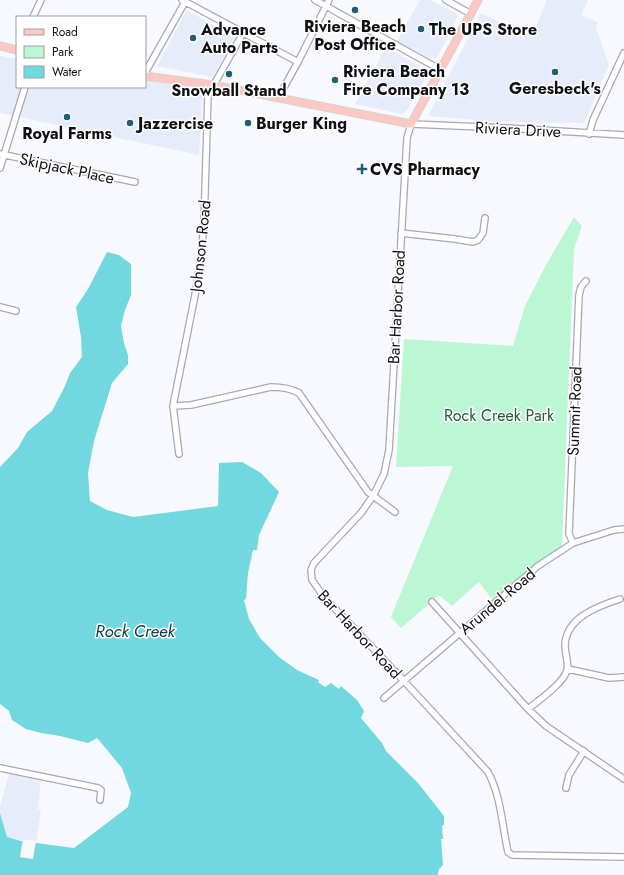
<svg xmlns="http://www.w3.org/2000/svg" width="624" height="875" font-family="Jost,sans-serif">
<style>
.built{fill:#e7ecfb}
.green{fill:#baf7d2}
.water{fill:#72d8df}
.pier{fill:#f7f9ff}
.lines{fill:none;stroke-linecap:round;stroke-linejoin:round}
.minor-casing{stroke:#a6a9b0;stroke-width:8}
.major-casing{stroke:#d4d4d4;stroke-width:9}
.minor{stroke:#fff;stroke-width:5.5}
.major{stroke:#fcc8c1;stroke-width:7}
.poi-dot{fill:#215d75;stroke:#fff;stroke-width:1.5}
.labels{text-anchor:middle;stroke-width:3;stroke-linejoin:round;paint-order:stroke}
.poi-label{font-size:16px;font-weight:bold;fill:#0f1012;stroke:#fff;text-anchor:start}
.street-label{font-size:16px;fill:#0f1012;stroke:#fff}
.park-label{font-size:16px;fill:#20573b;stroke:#fff}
.water-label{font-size:17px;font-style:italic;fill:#104144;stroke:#fff}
</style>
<rect width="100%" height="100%" fill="#f7f9ff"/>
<path class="built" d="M420,0h10l27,14 1,2 -20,40 -2,2h-6l-33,-17z
M547,0h41l-7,15 17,7 -2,5 13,38 -25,58 -81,-1 -75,-6 53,-103 18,9 36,7z
M187,10l48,28 -23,39 -55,-11z
M386,47l42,24v2l-20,36 -6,5 -47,-10z
M0,56l17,3v28h128v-7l54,10 4,3 -4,62 -199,-42z
M9,773l32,7 -3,29 3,1 -5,33 -30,-6 -6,-24v-6z"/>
<path class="green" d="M574,217l8,9 -8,23 -12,296 -68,57 -15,-20 -27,24 -13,-11 -38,33 -10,-11 62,-151 -57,1 8,-128 109,7 12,-40 21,-41z"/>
<path class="water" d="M107,252l12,3 12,9v31l-6,15 -4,16 3,17 4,12v9l-16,19 -18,58 -6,32 2,28 17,9 26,7 85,-11 1,-43 23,-1 19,11 18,19 -20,43 -2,15h-4l-5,23 -2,26 -2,1 5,19 11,19 19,19 18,13 22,10 -1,2 7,5 6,-4 8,6 2,-3 16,14 7,11 -3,7 21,25 4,8 32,32 26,33v9l-2,1 1,13h-2l2,26 -4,4 -1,6h-438v-62l7,24 14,4 53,7 54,-41 3,-14 -9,-25 -25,-30 -9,5 -28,-7 -19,-3 -15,-4 -14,-9 -3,-9 -9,-7v-237l18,-19 9,-16 25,-21 12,-23 6,-15 12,-16 -1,-20 -5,-30 12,-18z"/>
<path class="pier" d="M23,839l13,2 -3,18 -13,-2z"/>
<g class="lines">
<g class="minor-casing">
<path id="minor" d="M182,0l116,62
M315,0l126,70
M446,0l25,14
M33,17l8,-17
M145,73l41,-73
M278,98l20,-36 31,-62
M589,134l4,-14 31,-67
M624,135l-118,-7 -95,-4 -4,14 -18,312 -5,24 -11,22 -12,17 -47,50 -3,7 1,10 12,17 80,84 84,91c13,24 14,53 20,80l4,3 112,2
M0,154l135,28
M0,168l25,-81
M401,233l54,6 18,3 5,-2 5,-7 2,-15
M0,307l16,4
M173,406l18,-1 80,-18c11,0 19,1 28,6l69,99 27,20
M179,454l-6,-48 23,-116 5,-34 3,-33 4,-128 35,-62
M573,543l-4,-9 10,-239 2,-8 5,-6
M432,602l96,107 18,17 78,53
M568,669l41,9 15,-1
M384,698l154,-132 35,-23 41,-13 10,-1
M528,709c11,-9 36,-26 39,-39 2,-7 -2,-17 -2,-24 0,-28 33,-40 55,-47
M0,768l98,20 3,2 -1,10
M566,788l3,-13 15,-24"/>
</g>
<g class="major-casing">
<path id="major" d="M0,46l17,4
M145,76l68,9 198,39 67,-124"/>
</g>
<use href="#minor" class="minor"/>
<use href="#major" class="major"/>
</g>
<g class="poi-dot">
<circle cx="355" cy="10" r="4"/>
<circle cx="421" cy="29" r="4"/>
<circle cx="193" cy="38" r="4"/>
<circle cx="555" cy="72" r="4"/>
<circle cx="229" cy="74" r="4"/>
<circle cx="335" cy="80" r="4"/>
<circle cx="67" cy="117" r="4"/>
<circle cx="130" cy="123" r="4"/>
<circle cx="248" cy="123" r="4"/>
<path d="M360 163h4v4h4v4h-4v4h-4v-4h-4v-4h4z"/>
</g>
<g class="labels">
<g class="poi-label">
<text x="355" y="32" text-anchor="middle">Riviera Beach<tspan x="355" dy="18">Post Office</tspan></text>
<text x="201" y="35">Advance<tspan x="201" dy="18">Auto Parts</tspan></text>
<text x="429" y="35">The UPS Store</text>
<text x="343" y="77">Riviera Beach<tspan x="343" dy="18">Fire Company 13</tspan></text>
<text x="555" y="94" text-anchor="middle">Geresbeck's</text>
<text x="229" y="96" text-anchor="middle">Snowball Stand</text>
<text x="138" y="129">Jazzercise</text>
<text x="256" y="129">Burger King</text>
<text x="67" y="139" text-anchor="middle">Royal Farms</text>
<text x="370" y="175">CVS Pharmacy</text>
</g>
<g class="street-label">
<text transform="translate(518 129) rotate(3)" y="6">Riviera Drive</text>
<text transform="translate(67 168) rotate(12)" y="6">Skipjack Place</text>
<text transform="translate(200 246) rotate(-84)" y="6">Johnson Road</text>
<text transform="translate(396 307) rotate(-87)" y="6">Bar Harbor Road</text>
<text transform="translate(574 411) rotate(-88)" y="6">Summit Road</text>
<text transform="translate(497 601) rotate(-40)" y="6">Arundel Road</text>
<text transform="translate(360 634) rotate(47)" y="6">Bar Harbor Road</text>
</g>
<g class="park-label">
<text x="499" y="421">Rock Creek Park</text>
</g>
<g class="water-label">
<text x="135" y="637">Rock Creek</text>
</g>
</g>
<rect x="16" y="16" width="130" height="72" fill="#ffffff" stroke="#9f9fa0"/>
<rect x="24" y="29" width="20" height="6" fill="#fcc8c1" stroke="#9f9fa0"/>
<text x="52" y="36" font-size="12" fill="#0f1012">Road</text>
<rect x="24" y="46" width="20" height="12" fill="#baf7d2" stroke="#9f9fa0"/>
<text x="52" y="56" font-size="12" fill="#0f1012">Park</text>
<rect x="24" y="66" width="20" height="12" fill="#72d8df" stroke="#9f9fa0"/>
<text x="52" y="76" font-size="12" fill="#0f1012">Water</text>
</svg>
